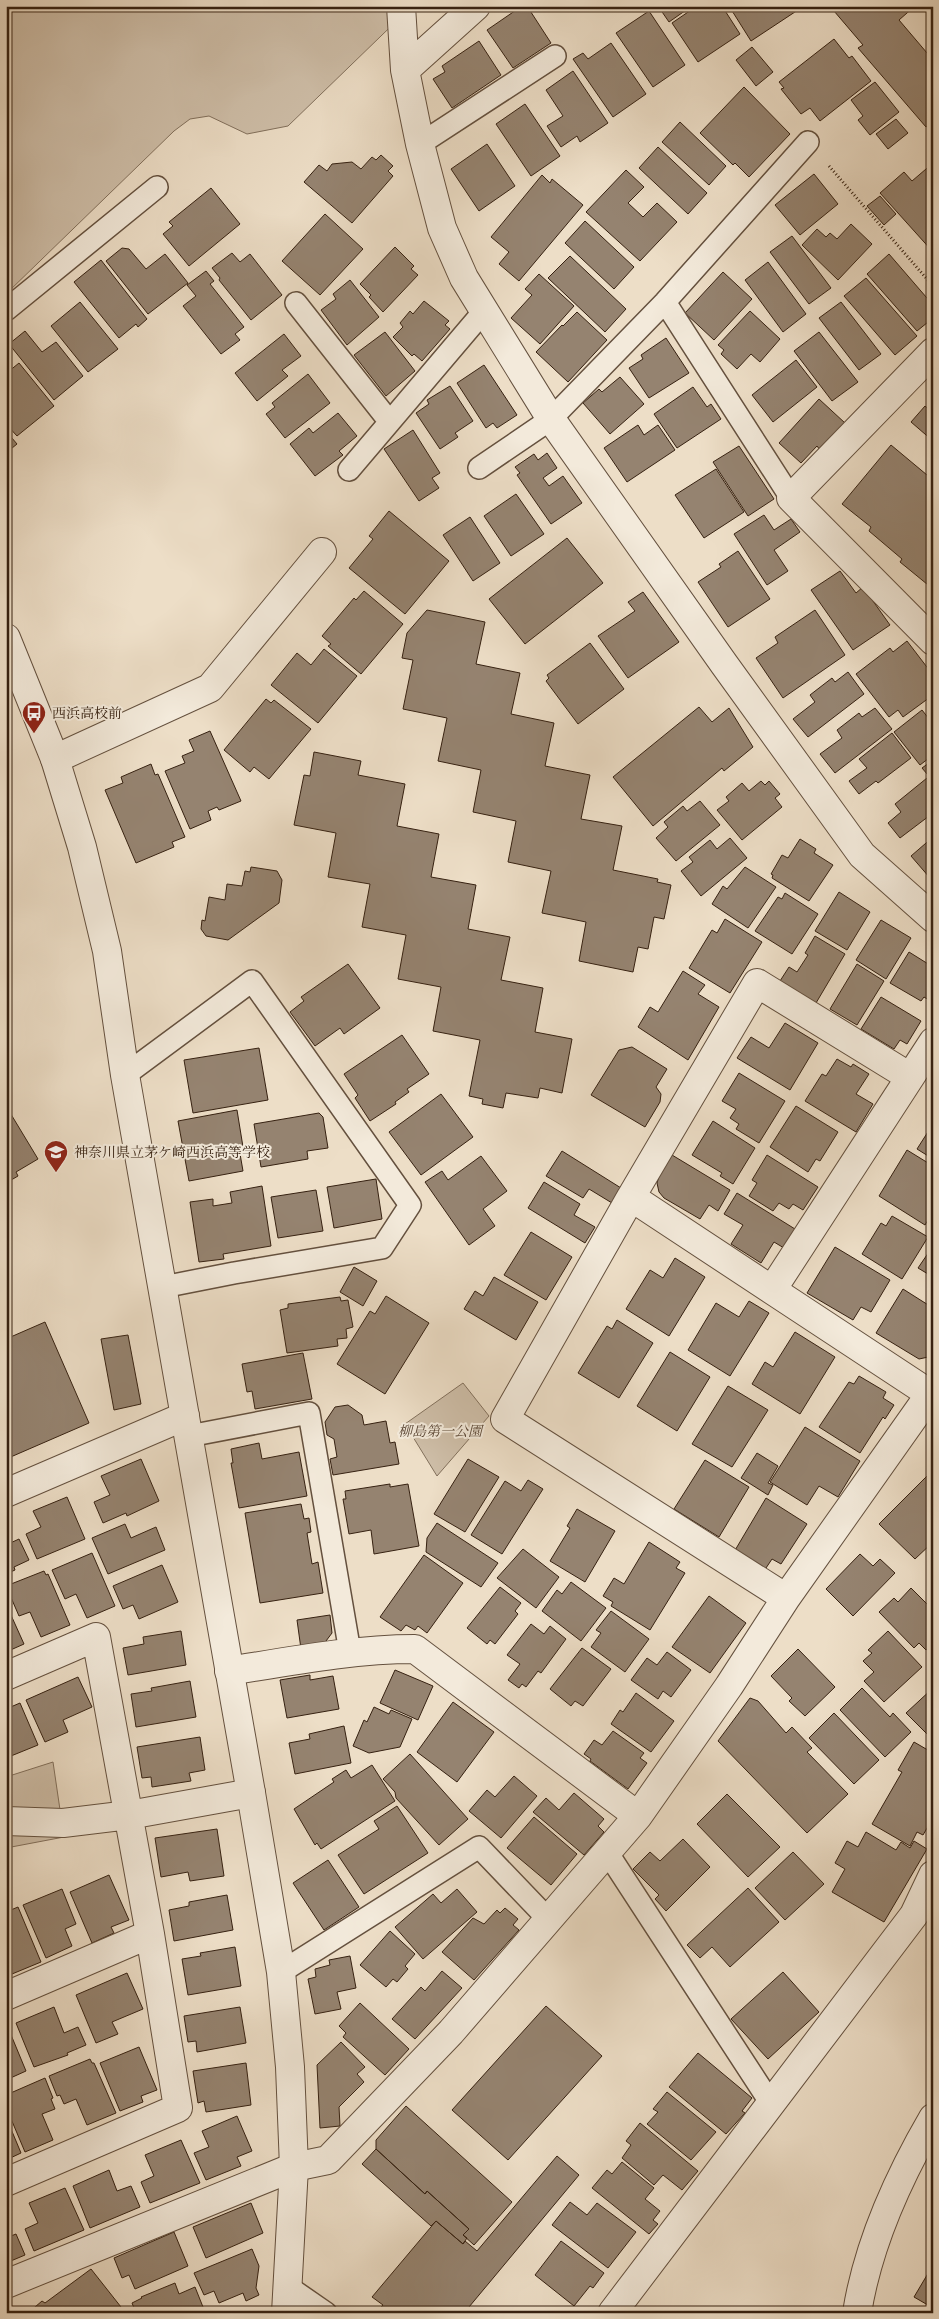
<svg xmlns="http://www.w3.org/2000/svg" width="939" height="2319" font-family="'IM FELL French Canon','Noto Serif JP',serif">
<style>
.green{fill:#cebea8;stroke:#82705c}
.building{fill:#958370;stroke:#362111}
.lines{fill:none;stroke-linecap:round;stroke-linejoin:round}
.service-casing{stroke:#64503e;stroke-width:24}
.minor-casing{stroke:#64503e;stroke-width:30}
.tertiary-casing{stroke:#64503e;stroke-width:30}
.path{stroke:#362111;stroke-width:3;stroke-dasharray:1 2.5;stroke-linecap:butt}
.service{stroke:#f3eadb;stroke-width:21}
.minor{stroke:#f3eadb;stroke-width:28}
.tertiary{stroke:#f3eadb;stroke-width:28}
.labels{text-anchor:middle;stroke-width:4;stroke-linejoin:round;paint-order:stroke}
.poi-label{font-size:14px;fill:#362111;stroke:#f3eadb;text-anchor:start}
.park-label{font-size:14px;font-style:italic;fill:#5c4837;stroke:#f3eadb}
</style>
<rect width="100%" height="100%" fill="#eddec7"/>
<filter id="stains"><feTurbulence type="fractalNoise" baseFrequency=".004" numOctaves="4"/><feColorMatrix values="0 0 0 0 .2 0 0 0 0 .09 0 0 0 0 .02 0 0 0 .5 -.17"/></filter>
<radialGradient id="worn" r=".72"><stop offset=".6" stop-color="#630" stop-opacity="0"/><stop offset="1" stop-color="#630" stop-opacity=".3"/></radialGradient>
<path class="green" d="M6,6h406l-124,120 -41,8 -38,-18 -19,3 -16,12 -168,163z
M463,1383l26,33 -52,60 -32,-52z
M53,1762l11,75 -58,11v-71z"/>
<path class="building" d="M522,6h5l24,37 -38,25 -26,-38z
M658,6h30l1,2 -20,14z
M693,6h29l18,28 -42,28 -26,-39 22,-15z
M729,6h75l-53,35z
M840,6h75l-16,14 34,40v61l-7,6 -68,-79 5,-3 -29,-34z
M649,11l36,54 -32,22 -37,-54z
M834,39l15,19 3,-2 19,25 -51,40 -10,-13 -9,6 -20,-25 3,-1 -5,-6z
M479,41l22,34 -49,33 -19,-29 12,-7 -3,-6z
M611,43l35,51 -33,23 -40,-58 10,-6 5,6z
M752,47l21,25 -17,14 -20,-26z
M573,71l35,52 -28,19 -3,-6 -16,11 -14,-21 16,-10 -17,-26z
M875,82l24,30 -29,23 -12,-15 5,-4 -12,-16z
M744,87l46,47 -41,43 -14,-14 -2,2 -33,-32z
M525,104l35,52 -29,20 -35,-52z
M896,119l12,14 -20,16 -12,-15z
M680,122l46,44 -17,19 -47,-43z
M487,144l28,42 -36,25 -28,-42z
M658,147l49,46 -19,21 -49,-46z
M381,155l12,11 -5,5 5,5 -41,47 -48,-41 15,-17 8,6 5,-7 20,-2 9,7 11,-12 4,3z
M933,163v89l-53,-59 24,-21 8,9z
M626,170l18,17 -16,16 15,14 14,-14 20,19 -37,39 -54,-49z
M814,174l24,30 -38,31 -25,-30z
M542,175l8,8 2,-4 31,26 -64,76 -20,-17 10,-12 -18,-15z
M211,188l29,36 -51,42 -26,-32 10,-8 -4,-4z
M880,196l16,18 -12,11 -17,-19z
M325,214l38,35 -43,46 -38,-34z
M585,221l49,46 -20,22 -49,-46z
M851,224l21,20 -34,36 -36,-35 15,-16 9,8 4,-4 7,6z
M792,236l39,52 -22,16 -39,-52z
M395,247l19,19 -3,3 7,6 -35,37 -14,-15 2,-2 -11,-11z
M122,248l7,1 17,20 19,-15 23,29 -40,31 -42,-53z
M232,253l8,9 10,-8 32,41 -31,25 -32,-40 1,-2 -8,-10z
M889,254l44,51v13l-16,13 -50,-57z
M570,256l56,53 -21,23 -57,-54z
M101,260l46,59 -9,8 -2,-3 -17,14 -45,-56z
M768,262l38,52 -23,18 -38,-52z
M206,271l8,10 -4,3 34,43 -9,7 5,6 -19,14 -38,-48 13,-10 -9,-11z
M723,272l29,27 -38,41 -29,-27z
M539,274l35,32 -34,38 -29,-26 21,-23 -7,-6z
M866,278l51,58 -22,19 -51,-59z
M350,280l29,37 -32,28 -26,-35 15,-11 -3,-5z
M424,301l25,20 -4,4 5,4 -28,32 -8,-7 -2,2 -19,-19 10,-10 -3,-4 10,-12 3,3z
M80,302l38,47 -30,23 -37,-46z
M841,302l40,52 -22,16 -40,-52z
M750,311l30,28 -20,23 -9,-8 -14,15 -16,-15 3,-4 -6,-5z
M577,312l30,28 -39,42 -32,-30 26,-27 1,1z
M25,331l17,21 14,-10 27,34 -29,24 -45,-56z
M385,332l30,39 -29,25 -32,-41z
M819,332l39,50 -26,19 -38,-50z
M284,334l17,22 -19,14 6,6 -31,25 -22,-28z
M666,338l23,35 -40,25 -20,-30 14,-9 -2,-4z
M796,360l21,27 -44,35 -21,-27z
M19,363l35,43 -37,30 -11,-12v-54l2,2z
M484,365l33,50 -20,13 -4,-5 -7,5 -29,-45z
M308,374l22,29 -45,35 -19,-24 9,-7 -3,-4z
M620,377l24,27 -34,30 -27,-31 16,-14 3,3z
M450,386l23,35 -18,12 3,4 -18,12 -24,-36 13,-9 -2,-4z
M693,387l14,20 4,-3 10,15 -44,29 -23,-34z
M819,399l26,24 -25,27 -3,-4 -16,17 -22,-20z
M925,406l8,7v28l-22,-19z
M338,413l19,23 -18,15 4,4 -28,21 -25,-32 19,-16 4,5z
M638,425l6,10 14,-10 17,25 -48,32 -23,-34z
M413,430l27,43 -8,5 7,10 -20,13 -35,-52z
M6,431l11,13 -11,9z
M891,445l42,35v109l-33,-27 2,-3 -33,-28 2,-4 -29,-23z
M739,446l35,53 -26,17 -35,-54z
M547,453l10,15 -14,10 6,8 14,-10 19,27 -31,21 -34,-49 3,-2 -5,-6 19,-13 4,6z
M716,469l28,43 -40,26 -29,-43z
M516,494l28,40 -33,22 -27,-40z
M389,511l60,50 -44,53 -56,-46 24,-29 -4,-3z
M764,515l10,15 17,-11 9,13 -26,18 14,21 -21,14 -33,-51z
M470,517l30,46 -27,18 -30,-46z
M567,538l36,45 -78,61 -36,-45z
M738,551l32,48 -42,28 -30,-45 23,-15 -2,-3z
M840,571l16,22 7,-6 27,38 -37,25 -42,-60z
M364,591l39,33 -42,50 -33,-28 3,-2 -9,-8 32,-38 2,2z
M643,592l36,50 -51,36 -30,-42 37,-25 -7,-9z
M427,610l58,12 -9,42 44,9 -9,41 43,9 -9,43 45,9 -9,44 41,7 -9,44 45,9 -1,3 14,3 -7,34 -10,-2 -6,32 -10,-2 -5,25 -54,-11 7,-39 -44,-9 9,-42 -43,-9 8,-41 -43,-9 8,-42 -43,-9 9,-43 -44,-9 10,-49 -11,-2 5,-25z
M815,610l30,45 -62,43 -27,-40 22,-15 -3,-6z
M907,641l26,34v20l-30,22 -5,-7 -9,7 -33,-43 34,-26 3,4z
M590,643l34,46 -46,35 -32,-43 3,-3 -2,-3z
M324,649l33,27 -39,47 -47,-38 26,-32 14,12z
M848,672l16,22 -56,43 -15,-18 22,-17 -5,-7 22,-17 3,4z
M266,699l5,4 3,-3 37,29 -42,50 -15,-12 -4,5 -26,-22z
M699,707l13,15 17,-14 24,39 -29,24 -2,-3 -69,58 -40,-49z
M875,708l17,21 -57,44 -15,-19 22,-16 -5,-8 22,-17 3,4z
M922,710l11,14v31l-13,10 -26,-33z
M210,731l31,70 -22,9 -2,-3 -9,4 3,9 -21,9 -25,-58 20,-8 -3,-7 12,-5 -5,-11z
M892,733l19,25 -33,25 -2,-2 -17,13 -10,-13 18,-13 -8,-9z
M314,752l47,9 -3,14 47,9 -8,42 42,8 -8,43 45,8 -8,44 42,8 -9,43 42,8 -8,44 37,7 -10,54 -22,-5 -2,10 -32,-5 -3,15 -21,-4 1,-5 -14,-3 11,-56 -47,-9 8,-44 -43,-8 8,-44 -44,-8 8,-43 -42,-7 8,-44 -42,-8 10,-50 6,1z
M933,760v21l-11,-13z
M151,764l4,11 3,-1 27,63 -13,5 2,5 -38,16 -31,-73 18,-7 -2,-6z
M927,778l6,8v27l-33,25 -12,-15 13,-11 -6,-8z
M761,781l4,4 4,-4 11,13 -5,4 7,9 -40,33 -25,-30 12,-9 -3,-4 16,-14 7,8z
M700,801l20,24 -44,36 -20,-23 12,-11 -4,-5 19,-16 4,5z
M933,837v39l-3,2 -19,-22z
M730,838l17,20 -46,38 -20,-25 12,-9 -4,-5 21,-17 7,9z
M800,839l16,10 -2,4 19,12 -24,36 -37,-23 1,-3 -2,-1 11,-19 6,3z
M251,867l26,4 5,9 -3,23 -51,37 -22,-4 -5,-7 1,-9 3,1 4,-24 16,3 2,-16 15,2 3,-15 5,1z
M745,867l31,20 -28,41 -36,-24 11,-18 4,3z
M839,892l31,20 -23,38 -32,-19z
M785,893l33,21 -26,40 -37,-23 23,-34 4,2z
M725,919l37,23 -32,51 -41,-25 23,-38 5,3z
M881,920l30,18 -25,41 -30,-19z
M815,936l30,18 -29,49 -36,-22 9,-14 8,5 11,-17 -3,-2z
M909,952l24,15 -1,35 -8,-5 -3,4 -31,-18z
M348,964l32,44 -36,26 -4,-6 -25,18 -25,-34 14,-11 -3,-4z
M857,964l27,17 -27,44 -27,-16z
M683,971l22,14 -7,9 21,13 -31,53 -50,-33 12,-20 8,5z
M881,997l40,24 -14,23 -7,-4 -6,9 -33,-20z
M785,1023l33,20 -28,47 -53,-32 14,-21 18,11z
M402,1035l27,39 -22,15 2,3 -14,10 1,2 -26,17 -15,-23 3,-3 -14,-21z
M632,1047l35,22 -11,18 5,7 -1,8 -15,25 -54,-32 28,-45z
M259,1048l9,52 -75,13 -9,-53z
M837,1059l14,8 2,-3 16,10 -13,20 17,10 -17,28 -51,-31 17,-27 4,2z
M739,1073l46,28 -26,42 -23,-14 3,-5 -9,-6 6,-9 -14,-8z
M441,1094l32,43 -52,38 -32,-43z
M6,1106l32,53 -22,13 2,4 -12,7z
M796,1106l42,26 -18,29 -4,-2 -8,13 -38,-25z
M237,1110l6,37 -4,1 4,23 -54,10 -11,-60z
M319,1113l4,4 5,31 -21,3 1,8 -47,8 -7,-43z
M713,1121l42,27 -22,36 -13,-8 2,-3 -30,-18z
M933,1124v35l-16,-10z
M907,1150l26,16v56l-5,-2 -3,5 -46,-29z
M562,1151l59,37 -9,15 -23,-14 -6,9 -37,-22z
M672,1155l58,35 -12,21 -9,-6 -9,14 -36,-21 -5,-6 -2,-9 2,-7z
M767,1155l51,32 -15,23 -10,-6 -4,5 -10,-6 -6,8 -24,-15 8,-13 -5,-3z
M481,1156l26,35 -24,18 12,17 -26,19 -44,-63 17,-11 6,9z
M376,1179l6,40 -48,9 -7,-41z
M544,1182l36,22 -6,11 21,12 -10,16 -57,-35z
M262,1186l9,60 -48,8 1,5 -25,3 -9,-60 23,-3v7l19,-3 -2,-11z
M316,1190l7,41 -45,7 -7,-41z
M737,1193l58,36 -11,19 -10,-6 -13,21 -30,-19 12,-19 -19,-11z
M892,1216l36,21 -26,42 -40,-25 19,-31 5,3z
M531,1232l41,25 -26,43 -42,-25z
M933,1246v31l-15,-9z
M835,1247l55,33 -19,32 -10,-5 -8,13 -46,-27z
M675,1258l30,19 -36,59 -43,-27 24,-39 13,8z
M354,1267l23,14 -14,25 -23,-14z
M494,1277l44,25 -22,38 -52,-31 11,-18 8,5z
M903,1289l30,19v48l-14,3 -43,-26z
M386,1296l43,27 -44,71 -48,-30 33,-53 5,3z
M340,1297l1,4 7,-1 5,27 -7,2 1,9 -10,1 1,7 -51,7 -7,-43 8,-2v-4z
M749,1301l20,12 -39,63 -42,-26 28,-47 23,14z
M617,1320l36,23 -34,55 -41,-25 29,-47 5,3z
M45,1322l44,101 -83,36v-120z
M795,1332l40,25 -35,57 -48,-30 13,-22 8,5z
M128,1335l13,69 -27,6 -13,-71z
M670,1352l40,25 -33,54 -40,-25z
M303,1353l9,46 -57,10 -3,-18 -5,1 -5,-28z
M859,1376l27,16 -3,6 11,7 -9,14 -2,-2 -23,36 -41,-26 30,-45 5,2z
M728,1386l40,24 -36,57 -40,-23z
M348,1405l14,10 2,10 22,-4 4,22 5,-1 4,22 -66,11 -3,-16 7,-2 -3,-18 -7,-4 -2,-13 10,-15z
M805,1427l55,34 -22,36 -19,-11 -12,19 -37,-23z
M259,1443l3,16 37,-7 8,44 -68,12 -8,-45h2l-2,-14z
M757,1453l21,13 -10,17 5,2 -5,10 -27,-17z
M141,1459l18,42 -32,15 -1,-3 -23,10 -9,-21 16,-7 -9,-19z
M468,1459l31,18 -34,55 -31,-18z
M705,1460l44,27 -30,50 -45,-28z
M933,1470v72l-18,17 -36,-35z
M528,1480l15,9 -41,65 -31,-19 34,-54 16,10z
M390,1484v3l18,-3 11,62 -45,8 -3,-24 -22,4 -6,-35h3l-1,-8z
M67,1497l18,42 -48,20 -11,-25 15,-7 -8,-16z
M766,1498l41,26 -26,40 -9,-5 -8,12 -30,-19z
M301,1504l3,15 5,-1 2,14 -4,1 5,31 6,-2 5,31 -63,10 -15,-90z
M577,1509l38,22 -30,51 -35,-21 20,-33 -3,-2z
M437,1523l61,40 -17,24 -55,-35 1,-14z
M125,1524l6,14 25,-11 9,23 -57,24 -16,-36z
M19,1539l10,21 -15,7 1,3 -9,4v-29z
M649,1542l31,20 -4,6 9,5 -35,57 -39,-24 2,-4 -10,-6 11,-18 10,6z
M523,1549l36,28 -23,31 -39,-30z
M92,1553l23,53 -28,12 -11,-24 -11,5 -13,-29z
M860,1554l13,12 7,-7 15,14 -42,43 -27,-27z
M424,1555l39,28 -36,50 -9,-7 -3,4 -9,-5 -5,6 -21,-14z
M162,1565l16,37 -39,17 -6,-14 -10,4 -10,-23z
M44,1571l2,4 2,-1 22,51 -29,12 -11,-25 -11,4 -13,-30z
M571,1582l35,26 -25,33 -39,-30 15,-21 5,4z
M500,1587l21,16 -6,8 3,3 -23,30 -5,-4 -3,4 -20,-16z
M911,1588l22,22v34l-7,6 -7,-7 -5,5 -35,-36 15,-14 4,4z
M709,1596l37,27 -36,50 -38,-26z
M6,1604l18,40 -18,8z
M611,1611l38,28 -24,33 -34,-25 10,-14 -5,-3z
M330,1615l2,18 -9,12 -22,4 -4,-29z
M531,1624l13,10 6,-8 16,13 -25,34 -3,-2 -12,16 -4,-3 -3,4 -11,-8 12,-16 -13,-9z
M181,1631l5,34 -58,10 -5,-27 21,-4 -1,-7z
M888,1631l34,36 -38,35 -20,-21 10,-9 -11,-11 9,-8 -4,-3z
M582,1648l29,21 -28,37 -8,-5 -4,5 -21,-17z
M798,1649l37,38 -30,29 -16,-15 3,-3 -21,-22z
M667,1652l24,18 -20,27 -8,-6 -5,8 -27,-19 16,-22 10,7z
M395,1670l38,16 -15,34 -38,-17z
M310,1675v5l23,-4 6,33 -52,9 -7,-38z
M78,1677l14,30 -29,13 5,12 -23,10 -19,-42z
M190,1681l6,36 -60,10 -5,-33 21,-3 -1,-3z
M862,1688l28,29 3,-4 18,19 -26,25 -45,-47z
M933,1688v52l-27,-27z
M636,1693l38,28 -23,31 -40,-28 9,-14 3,2z
M750,1698l8,3 28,32 6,-6 20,21 -5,4 41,42 -41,39 -89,-92z
M453,1702l41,30 -37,50 -40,-30z
M20,1703l18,42 -32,13v-49z
M374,1707l15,7 2,-4 21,9 -12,28 -31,6 -16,-7 11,-26 3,2z
M834,1713l45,47 -25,24 -45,-46z
M344,1726l7,37 -56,11 -6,-31 21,-4 -1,-5z
M613,1731l31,22 -4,5 7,5 -19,26 -38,-28 1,-2 -7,-5 10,-14 8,5z
M200,1737l5,33 -16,3 2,8 -39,6 -1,-10 -9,1 -5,-31z
M914,1742l19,11v65l-10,17 -6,-3 -7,14 -38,-22 30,-52 -4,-2z
M410,1754l58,65 -29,26 -43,-47 -1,-6 -12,-13z
M372,1765l23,36 -74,48 -4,-6 -2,2 -21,-36 40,-27 -2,-3 14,-9 5,8z
M514,1776l23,20 -36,42 -32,-27 18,-21 8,7z
M574,1793l30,26 -6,7 6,6 -20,23 -51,-43 13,-14 13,12z
M727,1794l53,53 -32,30 -51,-53z
M397,1806l31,47 -64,41 -26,-39 41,-26 -5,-8z
M534,1817l43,37 -26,31 -44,-37z
M217,1829l7,47 -34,5 -2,-9 -27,5 -6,-39z
M866,1832l30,18 5,-8 9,6 4,-7 13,8 -43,73 -52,-30 13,-23 -10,-6 12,-22 11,6z
M683,1839l27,28 -44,44 -11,-12 4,-4 -26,-26 17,-17 10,9z
M793,1852l31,32 -39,36 -30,-32z
M328,1860l31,47 -35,23 -31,-47z
M109,1875l20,45 -18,7 3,6 -22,10 -22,-51z
M748,1888l31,34 -49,45 -18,-20 -12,11 -13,-13z
M62,1889l14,35 -11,5 7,17 -26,12 -23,-53z
M457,1889l20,23 -54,47 -28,-32 38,-33 8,9z
M227,1895l6,35 -59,11 -5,-31 20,-4v-4z
M18,1907l23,55 -29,12 -6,-13v-49z
M505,1908l13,11 -5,6 6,5 -45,50 -32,-28 31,-34 11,6 13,-14 3,3z
M390,1931l25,23 -10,12 3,3 -11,13 -4,-3 -7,8 -26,-22z
M235,1947l6,39 -53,9 -6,-36 19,-3 -1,-3z
M350,1956l6,32 -19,4 4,17 -26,5 -7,-35 8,-2 -1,-8 15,-4 -1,-5z
M442,1971l20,17 -47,51 -23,-20 29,-32 4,4z
M783,1972l36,40 -51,47 -37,-40z
M127,1973l16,36 -31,13 6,12 -22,9 -20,-48z
M360,2003l49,46 -24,26 -42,-38 3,-4 -7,-7z
M546,2006l56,50 -94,104 -56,-50z
M54,2007l10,26 14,-6 8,18 -19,8 1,2 -34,12 -18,-44z
M240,2007l6,36 -49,9 -1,-11 -8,1 -4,-26z
M9,2030l17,41 -20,9v-49z
M341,2042l24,25 -8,7 7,8 -25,25 1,19 -20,2 -3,-63z
M139,2047l18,43 -16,6 2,6 -23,9 -20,-48z
M698,2053l54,45 -10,13 3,2 -19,21 -57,-47z
M90,2059l2,4h2l22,50 -29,12 -11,-26 -12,5 -4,-9 -3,1 -8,-20z
M246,2063l5,42 -45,7 -2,-11 -6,2 -5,-32z
M45,2078l8,20 -2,1 4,10 -13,5 11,26 -28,12 -19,-45v-12z
M667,2092l49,40 -25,28 -44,-36 11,-12 -5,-3z
M406,2106l106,96 -38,43 -11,-10 6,-6 -42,-38 -2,3 -49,-45v-9z
M237,2116l15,35 -15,6 4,9 -35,14 -12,-27 15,-6 -7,-16z
M6,2117l15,36 -15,7z
M640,2123l58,48 -16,19 -19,-15 -9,10 -32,-27 9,-13 -5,-4z
M181,2140l19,43 -50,20 -9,-21 13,-6 -9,-21z
M376,2149l49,45 2,-3 42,38 -6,6 4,3 -4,6 -27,-23 -5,5 -69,-62z
M557,2156l22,19 -115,138h-88l7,-8 -11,-8 64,-76 27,23 2,-3 12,10z
M622,2162l32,26 -9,11 15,12 -7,9 5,4 -9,10 -57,-46 15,-18 5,4z
M109,2170l8,21 14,-5 9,21 -50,21 -17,-42z
M65,2188l19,42 -50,21 -9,-22 13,-6 -9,-20z
M570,2202l17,13 10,-12 39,29 -28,36 -56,-43z
M251,2203l12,30 -57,25 -13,-31z
M174,2232l14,34 -53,23 -6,-14 -7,3 -8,-20z
M16,2234l9,21 -19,8v-25z
M561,2241l43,32 -11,15 -3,-2 -16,20 -39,-31z
M252,2249l7,17 -3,22 3,7 -13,6 -3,-8 -24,10 -5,-12 -10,4 -10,-22z
M933,2265v43l-19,-11z
M91,2269l30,38 -7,6h-86l14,-12 3,2z
M175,2283l4,11 16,-7 10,25 -69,1 -4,-10 10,-5 -1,-1z"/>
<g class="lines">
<g class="service-casing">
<path id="service" d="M420,144l135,-88
M665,302l126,196
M296,303l93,118
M6,310l151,-123
M479,468l72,-49 114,-117 143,-160
M349,470l135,-159
M125,1075l127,-94 158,224 -28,43 -148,25 -71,14
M189,1436l120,-23 41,239
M607,1852l163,250
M281,1972l198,-125 69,72
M287,2286l39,27"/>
</g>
<g class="minor-casing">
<path id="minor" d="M401,6l4,64 15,74 22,84 22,50 87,141 173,245 138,191 71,63
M405,70l71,-64
M933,352l-142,146 142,143
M55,759l155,-71 112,-136
M631,1197l126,-214 153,94
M772,1290l-141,-93 -126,222 281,179
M930,1394l-158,-104 161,-248
M6,1493l179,-77
M229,1671c62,-10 124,-22 186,-22l223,167
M6,1676l90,-39 54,297 28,174 -172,74
M6,1821l57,2 66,-8 122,-22
M6,1996l144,-62
M6,2284l288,-117 34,-7 123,-128 187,-216 91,-130 57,-88 147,-208
M612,2313l302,-398 19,-40
M857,2313c11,-70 41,-135 76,-195"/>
</g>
<g class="tertiary-casing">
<path id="tertiary" d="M6,638l49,121 27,88 25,104 18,124 126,718 30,179 9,95 4,100 -8,146"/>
</g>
<path class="path" d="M829,166l104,120"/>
<use href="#service" class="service"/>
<use href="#minor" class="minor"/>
<use href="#tertiary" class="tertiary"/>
</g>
<defs>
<g id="bus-pin" transform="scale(1.25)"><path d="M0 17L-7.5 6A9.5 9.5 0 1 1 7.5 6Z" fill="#8f2418" stroke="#f3eadb"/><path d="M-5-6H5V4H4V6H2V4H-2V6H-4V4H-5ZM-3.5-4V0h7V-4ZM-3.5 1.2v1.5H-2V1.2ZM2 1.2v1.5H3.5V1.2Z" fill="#fff"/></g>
<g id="school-pin" transform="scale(1.25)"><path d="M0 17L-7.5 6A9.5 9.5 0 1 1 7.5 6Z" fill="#8f2418" stroke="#f3eadb"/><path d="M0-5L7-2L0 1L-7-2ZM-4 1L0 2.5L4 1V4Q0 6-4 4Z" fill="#fff"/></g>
</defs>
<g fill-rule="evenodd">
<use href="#bus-pin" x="34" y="713"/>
<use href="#school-pin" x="56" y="1152"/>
</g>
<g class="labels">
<g class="poi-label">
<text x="52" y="718">西浜高校前</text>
<text x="74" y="1157">神奈川県立茅ケ崎西浜高等学校</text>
</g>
<g class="park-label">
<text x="440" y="1436">柳島第一公園</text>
</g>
</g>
<rect width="939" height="2319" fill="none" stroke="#eddec7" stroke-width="25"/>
<rect x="8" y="8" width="924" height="2304" fill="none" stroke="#362111" stroke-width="2.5"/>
<rect x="12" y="12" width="914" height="2294" fill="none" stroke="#362111"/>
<rect width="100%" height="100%" filter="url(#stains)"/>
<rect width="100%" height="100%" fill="url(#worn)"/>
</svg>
